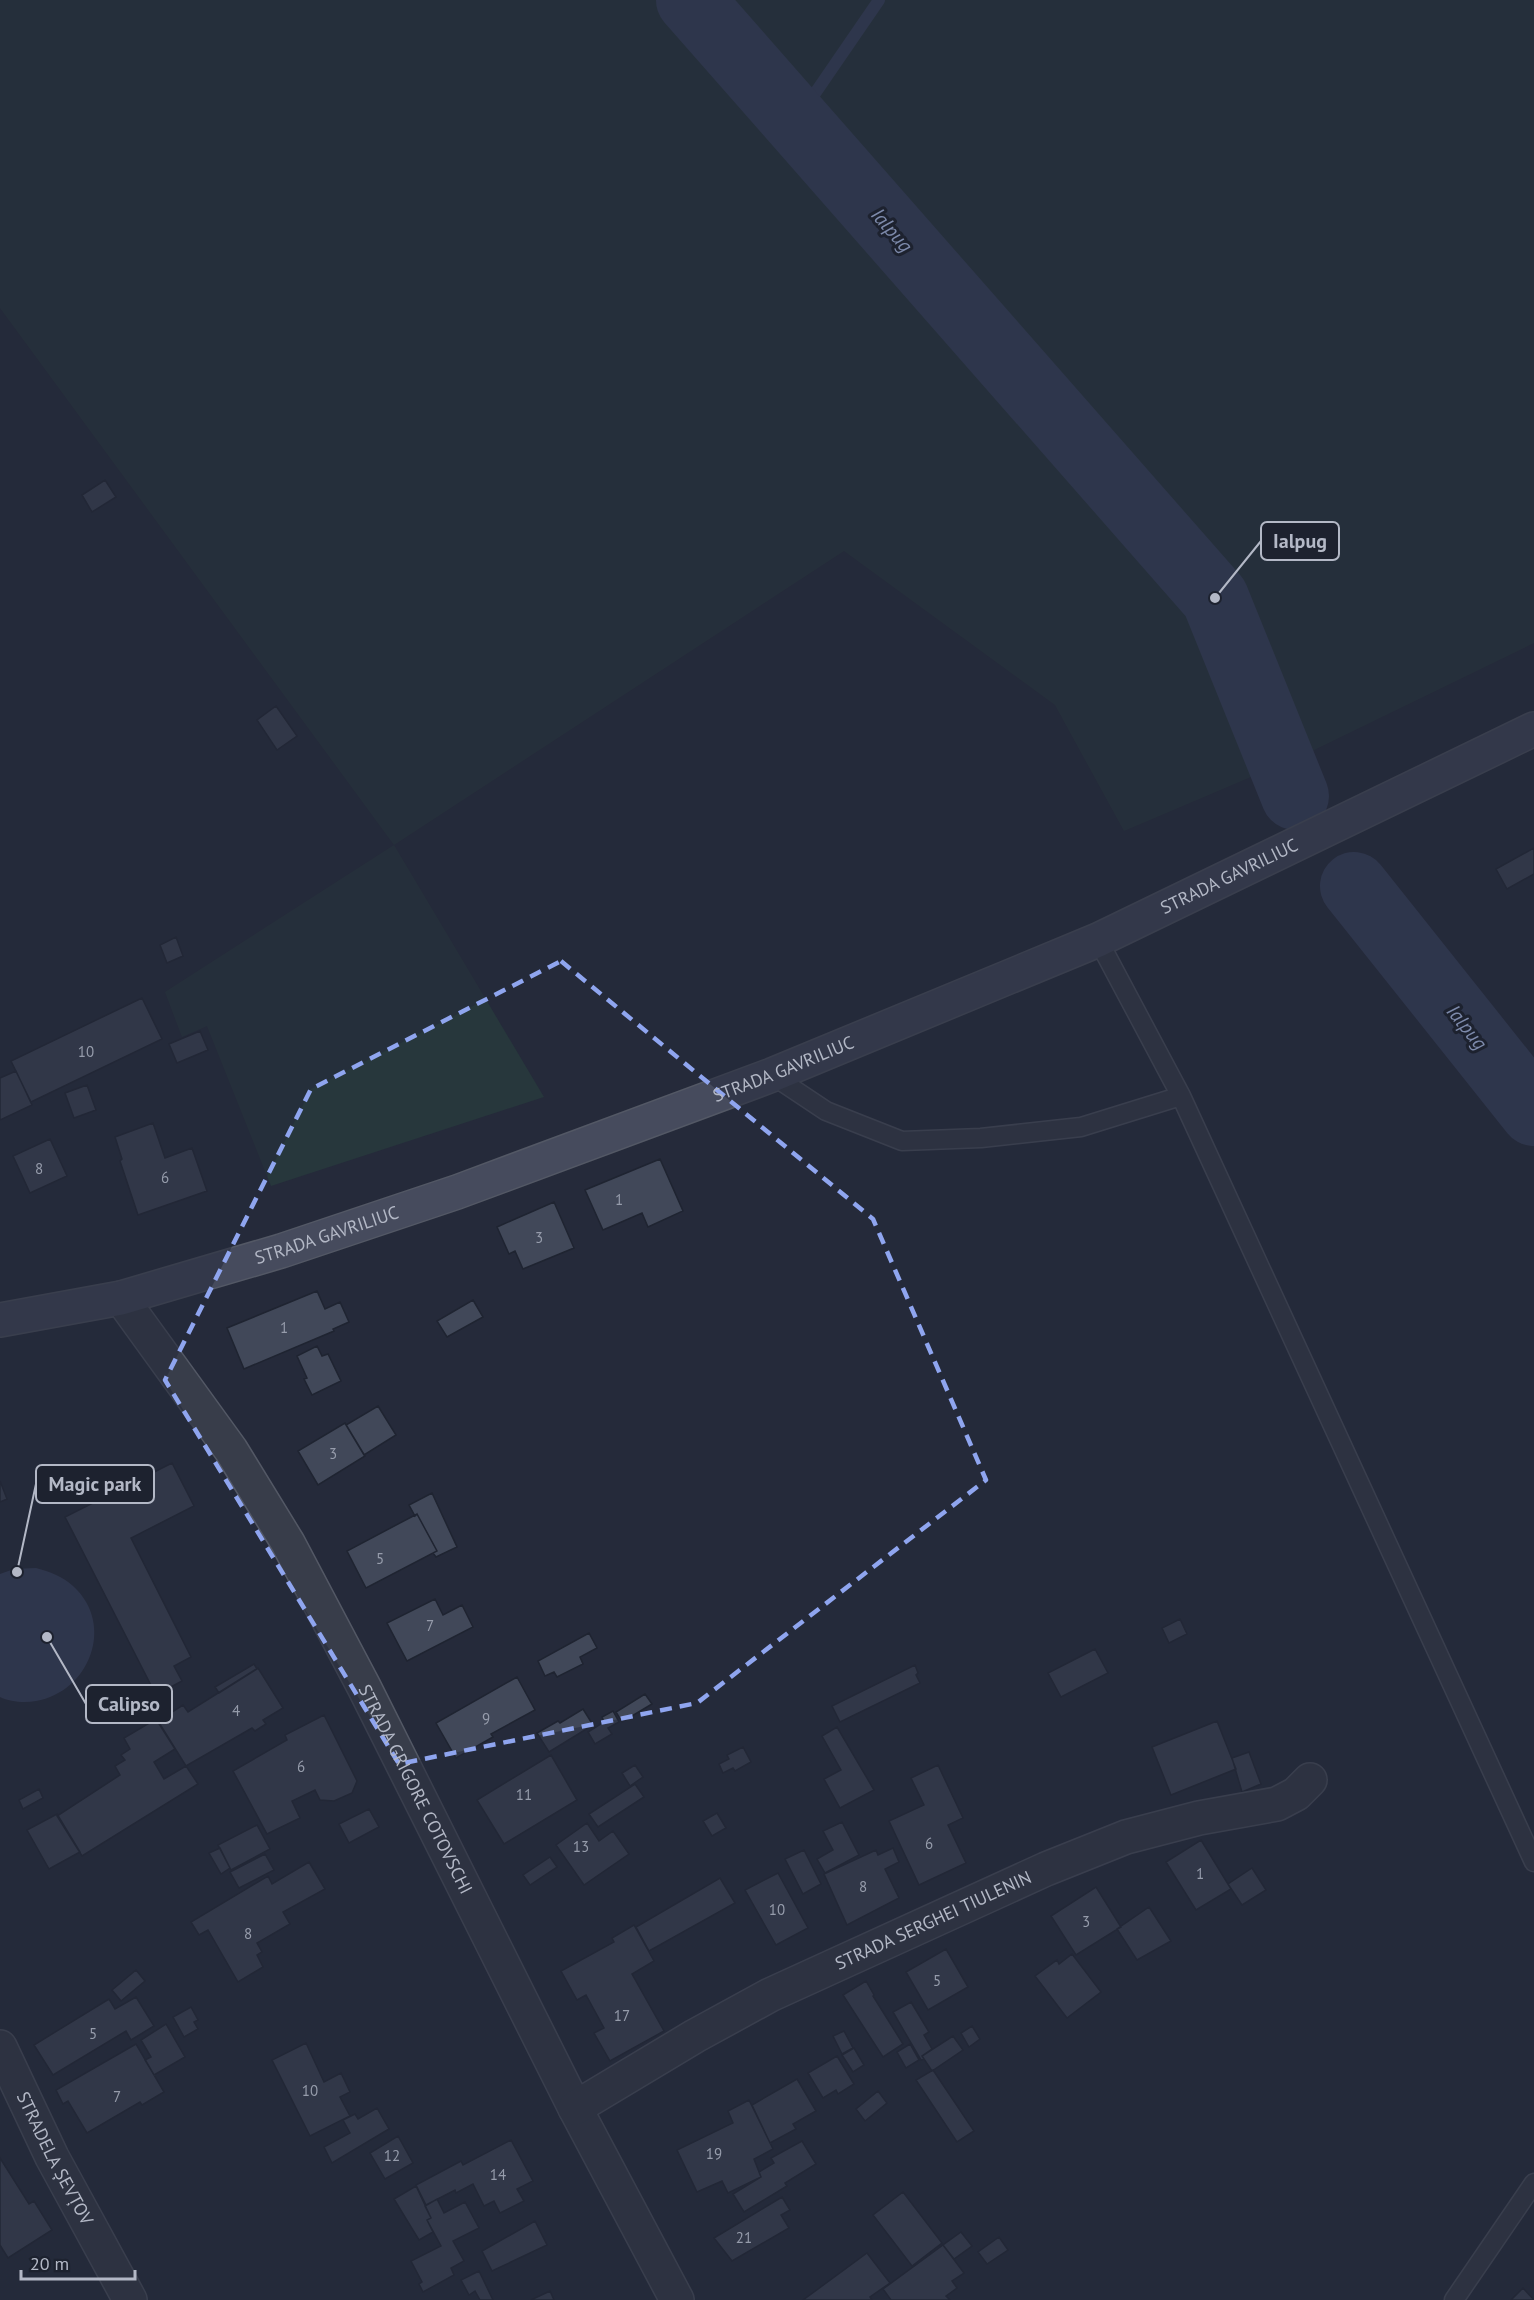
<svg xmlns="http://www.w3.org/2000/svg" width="1534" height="2300" font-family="'PT Sans',sans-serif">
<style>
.green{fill:#27373c}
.water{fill:#3b4562}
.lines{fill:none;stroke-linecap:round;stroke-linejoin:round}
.stream{stroke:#3b4562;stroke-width:12}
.river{stroke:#3b4562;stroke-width:68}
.building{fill:#414859;stroke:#1f2431;stroke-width:1.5}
.lane-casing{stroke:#535865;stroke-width:21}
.street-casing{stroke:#535865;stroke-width:36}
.secondary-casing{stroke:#535865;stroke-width:36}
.lane{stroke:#383d4a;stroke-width:18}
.street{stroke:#383d4a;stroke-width:33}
.secondary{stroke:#464b5d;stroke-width:33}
.marked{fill:none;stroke:#8fa5ef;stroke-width:4.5;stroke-dasharray:12 8;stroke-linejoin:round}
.labels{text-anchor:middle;stroke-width:6;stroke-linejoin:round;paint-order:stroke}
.number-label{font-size:15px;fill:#969cab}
.street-label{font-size:18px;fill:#b3b8c6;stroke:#1d222f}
.water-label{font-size:20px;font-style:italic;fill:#7d8aab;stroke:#1d222f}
.leader{fill:none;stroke:#b3b8c6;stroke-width:2}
.callout-dot{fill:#b3b8c6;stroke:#1d222f;stroke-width:2}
.callout{fill:#1d222f;stroke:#b3b8c6;stroke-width:2}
.callout-label{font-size:20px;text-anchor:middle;font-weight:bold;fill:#b3b8c6}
</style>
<rect width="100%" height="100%" fill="#252a3a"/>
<path class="green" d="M0,0h1534v643l-222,108 -188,80 -69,-126 -211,-154 -450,294 150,252 -273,89 -64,-160 -25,11 -17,-45 229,-147 -394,-537z"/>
<path class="water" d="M36,1568c14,4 26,8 37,18 43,39 16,106 -37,115 -11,2 -26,1 -36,-4v-123l14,-5z"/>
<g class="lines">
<path class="stream" d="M796,121l83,-121"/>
<path class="river" d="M690,0l525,598 80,198
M1354,886l180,226"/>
</g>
<path class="building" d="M105,480l11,17 -24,15 -10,-17z
M276,706l21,30 -20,14 -20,-30z
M1534,848v26l-27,15 -11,-20z
M176,937l7,19 -16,7 -7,-18z
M142,998l20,41 -131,63 -20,-41z
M200,1031l8,19 -31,13 -8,-19z
M16,1071l16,34 -32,15v-42z
M87,1085l9,25 -22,8 -9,-25z
M153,1123l12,35 27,-10 15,43 -69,24 -18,-54 2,-2 -7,-22z
M50,1139l17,37 -37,17 -17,-37z
M660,1159l23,52 -35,16 -6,-14 -39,17 -18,-40z
M554,1202l20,46 -51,21 -8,-18 -6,3 -12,-27z
M317,1291l8,18 15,-7 9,20 -16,7 1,2 -90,38 -17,-41z
M473,1300l10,17 -36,20 -10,-16z
M317,1346l5,10 6,-2 13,27 -29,14 -8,-16 3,-1 -10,-22z
M378,1406l18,29 -32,20 -18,-30z
M345,1423l20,33 -47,29 -20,-34z
M172,1463l22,43 -63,32 60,119 -17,9 8,15 -26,14 -91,-178z
M0,1481l7,18 -7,3z
M432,1493l25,54 -21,10 -3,-4 4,-2 -20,-37 -2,2 -6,-11z
M417,1514l20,37 -71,37 -19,-37z
M435,1599l8,16 19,-10 11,22 -66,34 -20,-38z
M1180,1619l7,15 -18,9 -7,-15z
M589,1633l8,15 -17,9 3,7 -26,13 -3,-5 -9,4 -7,-15z
M1095,1649l13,24 -47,24 -13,-24z
M254,1664l3,5 -38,24 -4,-6z
M915,1665l3,8 -2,2 4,8 -80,39 -8,-16z
M258,1668l25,40 -20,12 3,4 -11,7 -3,-3 -66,38 -28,-45 25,-16 5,7z
M517,1677l18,33 -44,24 2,3 -37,21 -20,-35z
M645,1694l7,10 -30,18 -6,-10z
M583,1709l10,16 -44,27 -12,-19 21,-12 2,2z
M613,1711l6,11 -11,6 4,6 -17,10 -7,-12 16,-10 -2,-5z
M324,1715l33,66 -5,12 -18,8 -14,-1 -5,-10 -23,11 8,17 -33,16 -34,-63 54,-31 -2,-5z
M156,1719l19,30 -21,13 10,17 22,-13 12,18 -116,72 -25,-40 63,-41 -5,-9 10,-6 -4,-5 9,-6 -6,-11z
M1217,1721l19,48 -65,26 -19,-48z
M837,1727l37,63 -34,18 -16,-29 17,-9 -19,-34z
M743,1747l8,15 -16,9 -2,-3 -10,5 -4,-9 10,-5 -2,-4z
M1249,1752l12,32 -19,8 -10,-34z
M551,1755l26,45 -73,44 -27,-44z
M635,1765l8,12 -13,9 -8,-13z
M938,1765l25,53 -15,7 18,38 -47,22 -30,-64 35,-16 -13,-27z
M635,1784l9,13 -46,30 -9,-13z
M39,1789l4,9 -20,11 -4,-9z
M369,1809l10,18 -30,16 -10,-19z
M717,1813l9,15 -14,8 -9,-15z
M57,1814l23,38 -31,17 -22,-39z
M842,1822l17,33 -34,18 -8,-14 16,-9 -10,-19z
M587,1823l12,18 14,-10 16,23 -45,31 -28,-40z
M257,1825l13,24 -39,21 -13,-25z
M1201,1840l30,49 -35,21 -30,-48z
M220,1848l10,20 -9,6 -12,-21z
M893,1848l6,14 -14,7 14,29 -52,27 -23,-51 52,-24 2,5z
M804,1850l17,34 -18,10 -18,-35z
M265,1854l9,16 -35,18 -9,-16z
M550,1857l7,10 -27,18 -7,-10z
M309,1862l16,27 -42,23 7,12 -33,19 5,9 -5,3 6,12 -25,15 -30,-52 -9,5 -8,-13 77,-46 4,8z
M1252,1868l14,22 -24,15 -14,-21z
M778,1873l30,55 -32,17 -31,-55z
M720,1878l15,25 -86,48 -13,-24z
M1096,1887l25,40 -45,28 -25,-39z
M1149,1907l22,34 -34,19 -20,-31z
M634,1925l20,36 -22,13 32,57 -54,30 -16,-28 10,-5 -18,-33 -9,5 -16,-29 53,-29 -2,-4z
M946,1949l22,38 -40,23 -22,-38z
M1072,1954l29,38 -34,26 -32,-42 22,-16 2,4z
M136,1970l9,11 -24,20 -9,-11z
M866,1981l8,14 -1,1 30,48 -20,13 -40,-62z
M136,1997l18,29 -23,14 -5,-9 -73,44 -19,-30 75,-46 6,10z
M911,2002l18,30 -5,3 8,14 -10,7 2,3 -3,1 -28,-48z
M191,2007l7,13 -4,2 4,7 -14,8 -11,-20z
M166,2024l19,33 -31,18 -9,-15 6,-3 -10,-17z
M972,2026l8,13 -11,8 -8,-14z
M844,2031l9,17 -11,6 -9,-18z
M953,2036l10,14 -31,21 -10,-15z
M306,2043l18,39 17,-9 9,19 -10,5 10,19 -40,20 -38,-76z
M136,2044l28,48 -22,13 -2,-3 -53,31 -19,-32 -5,3 -7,-14z
M910,2044l9,16 -13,8 -9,-16z
M854,2048l10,17 -11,7 -11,-17z
M837,2056l17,28 -16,10 -2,-4 -13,8 -15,-25z
M933,2070l41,61 -17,11 -41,-62z
M797,2079l19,32 -23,13 3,5 -26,14 -18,-38z
M878,2091l9,12 -22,18 -9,-12z
M749,2100l24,49 -19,10 7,18 -33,16 -6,-12 -25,11 -20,-42 56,-27 -5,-12z
M377,2108l12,21 -57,34 -8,-16 26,-14 -7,-13 12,-6 3,5z
M398,2136l15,27 -28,16 -15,-26z
M511,2140l22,41 -16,8 7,12 -24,12 -6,-12 -10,5 -11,-22 -17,9 -1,-3 -29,15 -10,-20 45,-24 2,4z
M802,2141l14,23 -31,19 2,3 -43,26 -11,-18 28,-17 -2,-5 15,-9 -3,-5z
M0,2158l29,46 5,-3 18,29 -44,28 -8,-13z
M416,2186l15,32 -4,2 6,12 -14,8 -25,-41z
M903,2192l39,51 -30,23 -39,-51z
M782,2197l8,13 -9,5 8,13 -57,33 -18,-23z
M437,2199l7,14 21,-11 14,26 -26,13 11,20 -13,7 3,7 -31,17 -4,-8 3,-2 -11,-21 30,-15 -14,-26 4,-2 -6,-12z
M535,2221l12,24 -55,26 -10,-20z
M961,2232l11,14 -18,13 -11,-14z
M999,2237l9,13 -21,14 -9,-12z
M943,2245l21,28 -12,8 5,7 -11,8 4,4h-59l-8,-11z
M867,2253l23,30 -20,14 2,3h-69z
M479,2271l14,29h-13l-5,-9 -6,4 -8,-15z
M1523,2288l11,12h-23z
M550,2291l4,9h-23z"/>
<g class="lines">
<g class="lane-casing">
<path id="lane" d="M1098,940l83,156 353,766
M772,1075l54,36 76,30 79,-3 100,-11 100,-31
M1454,2300l80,-117"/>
</g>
<g class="street-casing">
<g id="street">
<path id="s1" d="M121,1298l110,152 57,93 76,144 211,421 102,192"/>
<path id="s2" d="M0,2047l52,110 78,143"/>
<path id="s3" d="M575,2108l120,-72 75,-41 276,-126 80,-32 73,-19 78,-14 19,-10 14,-14"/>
</g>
</g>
<g class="secondary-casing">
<g id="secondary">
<path id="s4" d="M0,1320l121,-22 160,-47 176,-59 315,-117 326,-135 436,-211"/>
</g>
</g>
<use href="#lane" class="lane"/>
<use href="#street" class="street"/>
<use href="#secondary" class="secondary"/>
</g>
<path d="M0 0H1534V2300H0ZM561,961l312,258 113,261 -289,223 -298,61 -234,-384 146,-291z" fill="#252a3a" fill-opacity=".55" fill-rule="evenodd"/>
<path class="marked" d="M561,961l312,258 113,261 -289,223 -298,61 -234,-384 146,-291z"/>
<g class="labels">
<g class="number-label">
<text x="86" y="1057">10</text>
<text x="39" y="1174">8</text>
<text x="165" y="1183">6</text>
<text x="619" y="1205">1</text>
<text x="539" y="1243">3</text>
<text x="284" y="1333">1</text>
<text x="333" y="1459">3</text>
<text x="380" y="1564">5</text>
<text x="430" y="1631">7</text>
<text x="236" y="1716">4</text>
<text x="486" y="1724">9</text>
<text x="301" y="1772">6</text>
<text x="524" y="1800">11</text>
<text x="929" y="1849">6</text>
<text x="581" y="1852">13</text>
<text x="1200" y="1879">1</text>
<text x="863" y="1892">8</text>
<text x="777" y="1915">10</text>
<text x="1086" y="1927">3</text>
<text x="248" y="1939">8</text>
<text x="937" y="1986">5</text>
<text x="622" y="2021">17</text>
<text x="93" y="2039">5</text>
<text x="310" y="2096">10</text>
<text x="117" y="2102">7</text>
<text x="714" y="2159">19</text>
<text x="392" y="2161">12</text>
<text x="498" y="2180">14</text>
<text x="744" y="2243">21</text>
</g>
<g class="street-label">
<text dy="6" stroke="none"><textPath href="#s4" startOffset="1310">STRADA GAVRILIUC</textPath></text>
<text dy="6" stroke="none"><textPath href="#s4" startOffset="824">STRADA GAVRILIUC</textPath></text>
<text dy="6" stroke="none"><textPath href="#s4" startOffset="338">STRADA GAVRILIUC</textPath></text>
<text dy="6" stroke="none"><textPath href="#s1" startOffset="574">STRADA GRIGORE COTOVSCHI</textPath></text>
<text dy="6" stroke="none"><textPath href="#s3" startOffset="405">STRADA SERGHEI TIULENIN</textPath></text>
<text dy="6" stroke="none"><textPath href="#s2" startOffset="124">STRADELA ȘEVȚOV</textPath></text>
</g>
<g class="water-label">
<text transform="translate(892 230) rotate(49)" y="7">Ialpug</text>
<text transform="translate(1467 1027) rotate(51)" y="7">Ialpug</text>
</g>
</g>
<path class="leader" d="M1215 598L1261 541M17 1572L36 1484M47 1637L86 1704"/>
<g class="callout-dot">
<circle cx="1215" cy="598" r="6"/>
<circle cx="17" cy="1572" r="6"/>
<circle cx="47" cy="1637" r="6"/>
</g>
<g class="callout">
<rect x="1261" y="522" width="78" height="38" rx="6"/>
<rect x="36" y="1465" width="118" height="38" rx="6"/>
<rect x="86" y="1685" width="86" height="38" rx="6"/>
</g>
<g class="callout-label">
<text x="1300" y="548">Ialpug</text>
<text x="95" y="1491">Magic park</text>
<text x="129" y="1711">Calipso</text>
</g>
<path d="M21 2270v9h114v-9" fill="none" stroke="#b3b8c6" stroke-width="3"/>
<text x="30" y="2270" font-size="18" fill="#b3b8c6" stroke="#1d222f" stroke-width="4.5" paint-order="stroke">20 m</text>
</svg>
